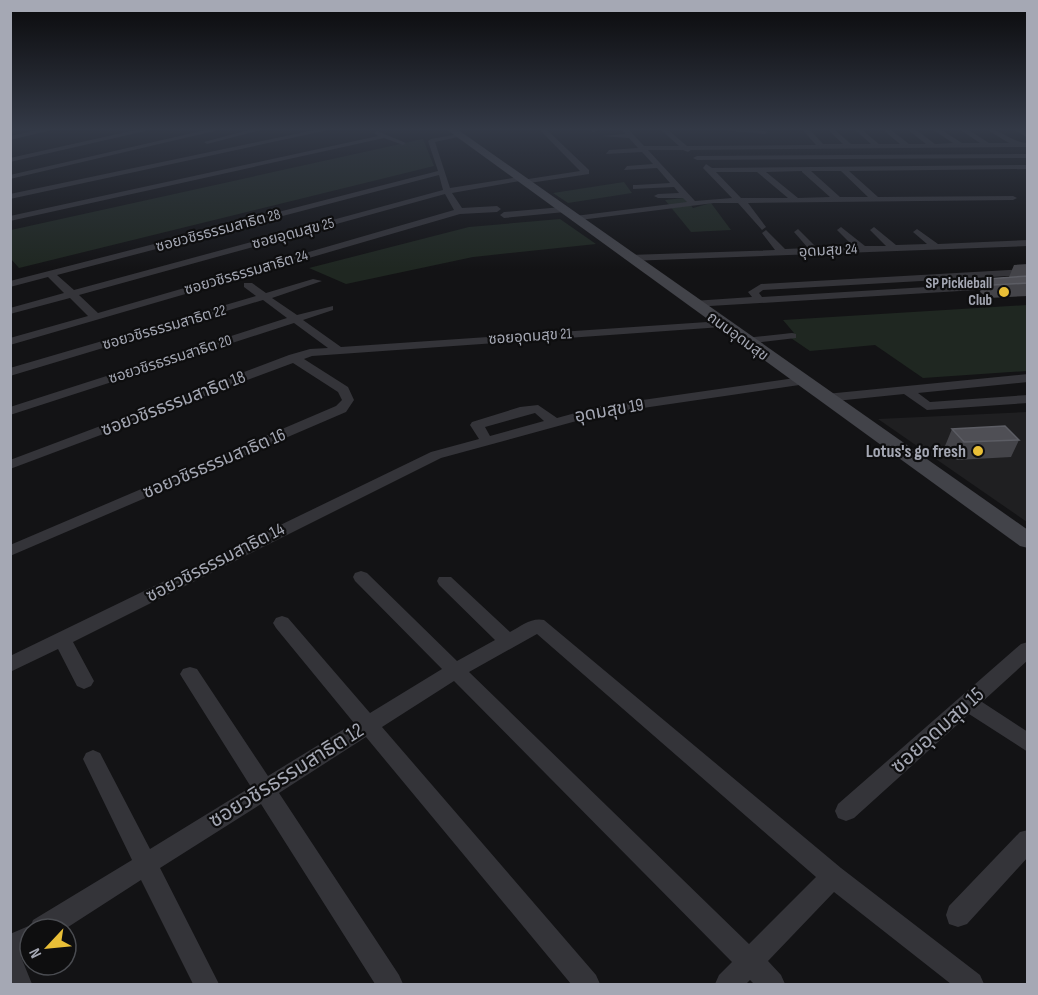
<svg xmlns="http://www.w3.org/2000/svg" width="1038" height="995" font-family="'Sofia Sans Condensed','Noto Sans Thai',sans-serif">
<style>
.built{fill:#1f1f21}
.green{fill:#1f2721}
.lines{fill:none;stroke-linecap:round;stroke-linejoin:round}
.street{fill:#343439;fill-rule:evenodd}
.secondary{fill:#424349;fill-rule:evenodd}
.wall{fill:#444449}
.building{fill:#4f4f55;stroke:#5c5d64;stroke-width:1.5}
.poi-dot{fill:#e9bf37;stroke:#0e0e0f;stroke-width:2}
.labels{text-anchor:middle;stroke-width:4.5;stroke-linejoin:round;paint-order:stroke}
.far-street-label{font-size:15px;fill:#a5a8b4;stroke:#0e0e0f}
.far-poi-label{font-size:15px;font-weight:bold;fill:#a5a8b4;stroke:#0e0e0f;text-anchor:end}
.street-label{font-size:18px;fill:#a5a8b4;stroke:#0e0e0f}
.poi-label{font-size:18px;font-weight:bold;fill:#a5a8b4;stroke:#0e0e0f;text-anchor:end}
.near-street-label{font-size:21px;fill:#a5a8b4;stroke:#0e0e0f}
</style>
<rect width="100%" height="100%" fill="#131315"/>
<path class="built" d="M1027,412v110l-149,-103z"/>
<path class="green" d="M423,139l11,27 -415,102 -8,-9v-29z
M624,182l8,11 -64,10 -15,-10z
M684,198l9,10 18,-5 20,27 -40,2 -26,-32z
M560,219l36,25 -123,13 -127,27 -37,-16 160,-41z
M1027,305v66l-104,7 -48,-33 -65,6 -25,-17 9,-1 -11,-13z"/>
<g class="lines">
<path class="street" d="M42,129h14l-46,11v-4z
M140,129h14l-144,33v-4z
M210,129h13l-213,50v-4z
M252,129h13l-58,15 -3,-2z
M319,129h14l-323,70v-5z
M539,129h7l43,41v4l-66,10 -3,-3 -68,12 10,15 35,-2 4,3 -4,3 -37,2 -450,131v-7l78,-22 -18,-18 -60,16v-6l54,-15 -16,-16 -38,10v-6l428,-110 -10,-30 3,-2 28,-5 3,2 -27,6 15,46 69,-11 3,3 58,-9zM439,175l4,15 -369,100 -17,-15zM445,194l9,16 -356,103 -19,-18z
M602,129l-9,3 -3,-2v-1z
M621,129h7l16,17h35l-19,-17h7l20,17 129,-1 -14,-16h7l14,15h20l-16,-15h7l17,15h20l-17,-15h7l18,15h21l-18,-15h8l19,15h17l-19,-15h8l20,15 18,-1 -21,-14h8l22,14h18l-21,-14h8l22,14h20l-23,-14c16,0 26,14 42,14v4l-337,3 -3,2 -5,-2h-35l47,51 37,-3 -29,-30 3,-4 6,4 316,-3v4l-179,2 29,26 135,-1 4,2 -4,2 -265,3 18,24 -4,3 -24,-27h-24l-142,18v-4l3,-1 112,-14 -4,-4h-25l-4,-2 4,-2 21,-1 -5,-6 -41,2v-4h3l34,-2 -13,-15 -33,2 3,-4 26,-2 -11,-12 -36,2 3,-4 29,-2 -9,-10 -27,-2 23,-2zM802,171v1l28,25 -32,1 -32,-26zM811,171h30l27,26h-28zM716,172h41l31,26h-47z
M713,129h41l14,3 -3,2z
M1013,129h8l7,4v5z
M377,131l29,12 -3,2 -19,-7 -374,83v-5l368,-80 -4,-3z
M1028,154v4l-331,2 -4,-2 4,-2z
M562,207l4,3 -1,2 -61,6 -4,-3 4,-3z
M841,227l24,19h21l-16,-16 4,-3 22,18 31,-1 -14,-12 4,-3 21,15 90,-4v6l-399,15 -5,-3 5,-3 146,-5 -13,-17 4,-3 19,19 23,-1 -14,-16 4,-3 19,19 37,-1 -17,-17z
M1028,269v6l-265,15 -4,3 3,4 266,-16v6l-335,20 -5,-3 5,-3 59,-4 -4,-5 13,-8z
M313,279l9,2 -50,17 25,17 36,-9v4l-30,10 38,27 381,-26 6,3 -6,3 -410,29 -8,3 44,28 6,13 -8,12 -336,144v-11l326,-139 6,-6 -4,-8 -45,-29 -283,106v-9l279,-105 21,-6 18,-1 -34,-25 -284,92v-8l277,-89 -24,-18 -253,76v-8l246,-72 -12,-9v-4h8l14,10z
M792,333l4,1v4l-51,6 -6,-3 6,-3z
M1028,374v8l-110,11 12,9 98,-7v8l-101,7 -23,-16 -78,8 -6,-4 6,-4z
M802,377l6,4 -2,3 -204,30 -161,44 -368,184 21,39 -3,5 -7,3 -7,-3 -19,-37 -48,23v-16l421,-204 48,-13 -9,-14 2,-3 48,-15 18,-2 19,13 44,-12zM535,413l9,8 -54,15 -5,-9z
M361,571l6,2 90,88 38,-21 -56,-55 -2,-4 2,-4h12l59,55c11,-6 22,-15 34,-12l297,248 139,107 4,9h-33l-117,-92 -66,69 13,14 4,9h-31l-4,-4 -4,4h-31l4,-9 13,-13 -278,-281 -72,46 214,248 4,9h-29l-205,-247 -87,56 120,182 4,9h-28l-114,-180 -101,64 59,116h-26l-52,-104 -76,49h-35v22l-9,6 11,27h-22v-50l21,-9 2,-5 99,-60 -49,-101 3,-6 7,-3 7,3 50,96 101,-62 -68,-108 -3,-5 3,-5 7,-2 7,2 71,107 86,-53 -78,-95 -3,-5 3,-5 6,-2 6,2 82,95 72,-44 -87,-88 -2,-4 2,-4zM537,634l279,243 -67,67 -280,-272z
M1028,642v18l-46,42 46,30v20l-59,-38 -115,104 -8,3 -8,-3 -3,-7 3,-7 183,-160z
M1028,830v27l-61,67 -9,3 -9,-3 -3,-9 3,-9 71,-74z"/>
<path class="secondary" d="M446,129h11l571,401v18l-8,-2z"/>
</g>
<path class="wall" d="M1028,264v32l-40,2 -8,-6 5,-13 24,-2 5,-12z
M952,429l67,11 -8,17 -54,3 -12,-14z"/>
<path class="building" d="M1028,276v7l-35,2 -8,-6z
M1005,426l14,14 -55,2 -12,-13z"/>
<linearGradient id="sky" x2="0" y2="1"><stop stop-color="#0a0a0c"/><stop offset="0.48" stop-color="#333946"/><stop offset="1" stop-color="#333946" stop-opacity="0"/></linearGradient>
<rect width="1038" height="269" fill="url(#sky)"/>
<g class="poi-dot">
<circle cx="1004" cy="292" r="6"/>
<circle cx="978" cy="451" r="6"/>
</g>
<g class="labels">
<g class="far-street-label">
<text transform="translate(218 230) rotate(-15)" y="5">ซอยวชิรธรรมสาธิต 28</text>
<text transform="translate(293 233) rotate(-15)" y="5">ซอยอุดมสุข 25</text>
<text transform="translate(828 250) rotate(-3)" y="5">อุดมสุข 24</text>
<text transform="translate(246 272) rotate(-16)" y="5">ซอยวชิรธรรมสาธิต 24</text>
<text transform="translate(164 327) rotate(-16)" y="5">ซอยวชิรธรรมสาธิต 22</text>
<text transform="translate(530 336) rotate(-4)" y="5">ซอยอุดมสุข 21</text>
<text transform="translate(738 336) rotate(36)" y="5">ถนนอุดมสุข</text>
<text transform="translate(170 359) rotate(-18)" y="5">ซอยวชิรธรรมสาธิต 20</text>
</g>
<g class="far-poi-label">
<text x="992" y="288">SP Pickleball<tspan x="992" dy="17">Club</tspan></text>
</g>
<g class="street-label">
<text transform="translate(173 403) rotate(-21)" y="6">ซอยวชิรธรรมสาธิต 18</text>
<text transform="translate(609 410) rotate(-10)" y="6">อุดมสุข 19</text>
<text transform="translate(214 463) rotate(-23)" y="6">ซอยวชิรธรรมสาธิต 16</text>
<text transform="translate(215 562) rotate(-27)" y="6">ซอยวชิรธรรมสาธิต 14</text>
</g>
<g class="poi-label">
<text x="966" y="457">Lotus's go fresh</text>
</g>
<g class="near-street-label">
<text transform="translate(937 730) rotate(-42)" y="7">ซอยอุดมสุข 15</text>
<text transform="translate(286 775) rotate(-32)" y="7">ซอยวชิรธรรมสาธิต 12</text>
</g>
</g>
<rect width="1038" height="995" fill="none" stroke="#a5a8b4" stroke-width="24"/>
<g transform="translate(48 947) rotate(244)"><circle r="28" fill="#0e0e0f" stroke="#4a4c51" stroke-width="1.5"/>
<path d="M0-4.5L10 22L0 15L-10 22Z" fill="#e9bf37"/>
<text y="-9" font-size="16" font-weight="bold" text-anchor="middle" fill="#a5a8b4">N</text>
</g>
</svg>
